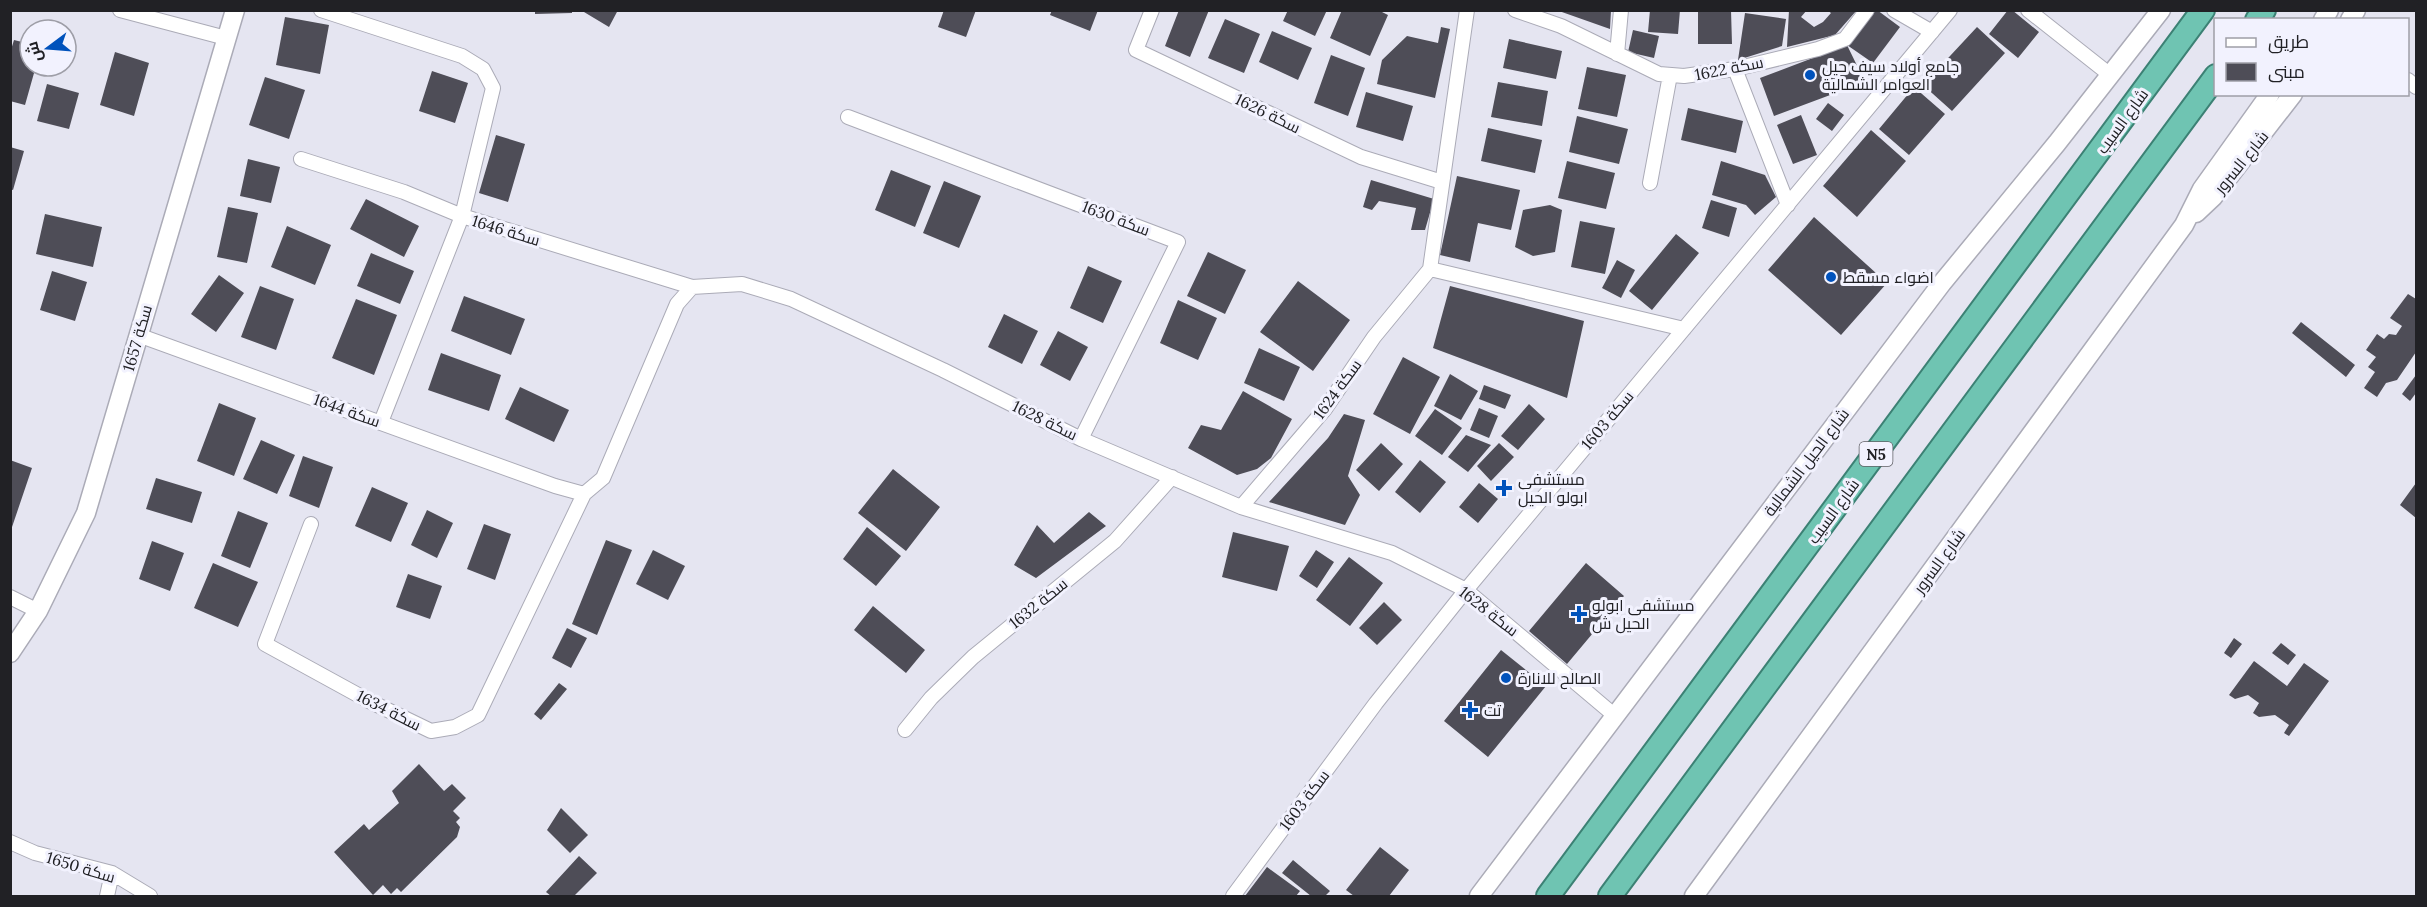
<svg xmlns="http://www.w3.org/2000/svg" width="2427" height="907" viewBox="0 0 2427 907" font-family="Lora,Cairo,serif">
<style>
.building{fill:#4e4d57}
.lines{fill:none;stroke-linecap:round;stroke-linejoin:round}
.minor-casing{stroke:#ababb7;stroke-width:16}
.tertiary-casing{stroke:#ababb7;stroke-width:21}
.trunk-casing{stroke:#3c8174;stroke-width:26}
.minor{stroke:#fff;stroke-width:14}
.tertiary{stroke:#fff;stroke-width:18}
.trunk{stroke:#6fc4b2;stroke-width:22}
.poi-dot{fill:#0052bc;stroke:#f2f2fe;stroke-width:2}
.labels{text-anchor:middle;dominant-baseline:central;stroke-width:6;stroke-linejoin:round;paint-order:stroke}
.shield{fill:#f2f2fe;stroke:#606066;stroke-width:1.5}
.shield-label{font-size:15px;font-weight:bold;fill:#212125}
.poi-label{font-size:16px;fill:#212125;stroke:#f2f2fe;text-anchor:start}
.street-label{font-size:16px;fill:#212125;stroke:#f2f2fe}
</style>
<rect width="100%" height="100%" fill="#e5e5f1"/>
<path class="building" d="M 535,10 L 572,10 L 572,13 L 535,14 Z
M 585,10 L 618,10 L 609,27 L 584,12 Z
M 944,10 L 976,10 L 966,37 L 938,27 Z
M 1052,10 L 1098,10 L 1090,31 L 1050,15 Z
M 1179,10 L 1209,10 L 1190,57 L 1165,46 Z
M 1288,10 L 1327,10 L 1315,36 L 1283,21 Z
M 1342,10 L 1378,10 L 1388,15 L 1370,56 L 1330,38 Z
M 1559,10 L 1611,10 L 1610,29 L 1559,11 Z
M 1650,10 L 1680,10 L 1678,34 L 1648,32 Z
M 1698,10 L 1731,10 L 1732,44 L 1698,44 Z
M 1789,10 L 1807,10 L 1801,17 L 1814,27 L 1823,22 L 1831,13 L 1827,10 L 1857,10 L 1835,35 L 1787,47 Z
M 1872,10 L 1877,10 L 1900,27 L 1873,63 L 1847,45 L 1865,82 L 1774,116 L 1760,78 L 1847,45 Z
M 2008,10 L 2012,10 L 2039,32 L 2018,58 L 1989,34 Z
M 1745,13 L 1786,19 L 1782,46 L 1738,60 Z
M 285,17 L 329,25 L 320,74 L 276,65 Z
M 1225,19 L 1260,34 L 1244,73 L 1208,58 Z
M 1441,27 L 1450,29 L 1435,98 L 1377,84 L 1382,60 L 1407,36 L 1438,43 Z
M 1977,27 L 2005,53 L 1952,111 L 1923,85 Z
M 1633,30 L 1659,36 L 1654,58 L 1628,52 Z
M 1272,31 L 1312,48 L 1298,80 L 1259,62 Z
M 1509,39 L 1562,51 L 1556,79 L 1503,68 Z
M 14,40 L 30,44 L 30,66 L 36,66 L 25,105 L 10,101 L 10,53 Z
M 115,52 L 149,63 L 134,116 L 100,105 Z
M 1331,55 L 1365,68 L 1348,116 L 1314,103 Z
M 1587,67 L 1626,75 L 1617,117 L 1578,109 Z
M 432,71 L 468,83 L 455,123 L 419,111 Z
M 265,77 L 305,90 L 289,139 L 249,125 Z
M 1498,82 L 1548,91 L 1542,126 L 1491,117 Z
M 47,84 L 79,93 L 69,129 L 37,121 Z
M 1914,87 L 1945,114 L 1909,155 L 1879,129 Z
M 1366,92 L 1413,106 L 1403,141 L 1356,127 Z
M 1828,103 L 1844,115 L 1832,131 L 1816,119 Z
M 1688,108 L 1743,121 L 1736,153 L 1681,140 Z
M 1801,115 L 1817,155 L 1793,164 L 1777,125 Z
M 1577,116 L 1628,129 L 1619,164 L 1569,152 Z
M 1488,128 L 1542,140 L 1535,173 L 1481,161 Z
M 1871,130 L 1906,161 L 1857,217 L 1823,186 Z
M 496,135 L 525,144 L 508,202 L 479,193 Z
M 10,147 L 24,151 L 13,190 L 10,189 Z
M 248,159 L 280,167 L 271,203 L 240,196 Z
M 1567,161 L 1615,173 L 1606,209 L 1558,198 Z
M 1721,161 L 1765,175 L 1776,197 L 1755,215 L 1746,205 L 1712,195 Z
M 891,170 L 931,186 L 915,227 L 875,210 Z
M 1457,176 L 1520,190 L 1511,230 L 1478,223 L 1470,262 L 1440,255 Z
M 1371,180 L 1434,199 L 1425,230 L 1411,230 L 1416,208 L 1379,201 L 1372,210 L 1363,207 Z
M 944,181 L 981,196 L 959,248 L 923,233 Z
M 366,199 L 419,226 L 404,257 L 350,229 Z
M 1711,200 L 1737,208 L 1729,237 L 1702,228 Z
M 1550,205 L 1562,210 L 1555,252 L 1533,256 L 1515,247 L 1523,210 Z
M 228,207 L 258,213 L 247,263 L 217,257 Z
M 45,214 L 102,227 L 93,267 L 36,254 Z
M 1814,217 L 1887,283 L 1841,335 L 1768,270 Z
M 1580,221 L 1615,228 L 1605,274 L 1571,267 Z
M 287,226 L 331,245 L 315,285 L 271,267 Z
M 1676,234 L 1699,253 L 1652,310 L 1629,291 Z
M 1208,252 L 1246,270 L 1225,314 L 1187,296 Z
M 371,253 L 414,271 L 400,304 L 357,286 Z
M 1617,260 L 1635,270 L 1621,298 L 1602,288 Z
M 1088,266 L 1122,281 L 1103,323 L 1070,308 Z
M 52,271 L 87,282 L 75,321 L 40,310 Z
M 219,275 L 244,293 L 216,332 L 191,314 Z
M 1298,281 L 1350,320 L 1313,371 L 1260,332 Z
M 260,286 L 294,299 L 276,350 L 241,337 Z
M 1450,286 L 1584,321 L 1567,398 L 1433,348 Z
M 2408,294 L 2416,299 L 2416,352 L 2397,380 L 2386,383 L 2377,397 L 2364,388 L 2375,372 L 2368,367 L 2376,357 L 2366,350 L 2377,334 L 2384,339 L 2389,334 L 2396,335 L 2402,326 L 2390,318 Z
M 464,296 L 525,319 L 511,355 L 451,331 Z
M 356,299 L 397,315 L 374,375 L 332,358 Z
M 1178,300 L 1217,318 L 1198,360 L 1160,343 Z
M 1004,314 L 1038,331 L 1022,364 L 988,347 Z
M 2301,322 L 2355,365 L 2346,377 L 2292,333 Z
M 1058,331 L 1088,347 L 1070,381 L 1040,365 Z
M 1259,348 L 1300,367 L 1284,401 L 1244,383 Z
M 441,353 L 501,375 L 489,411 L 428,390 Z
M 1403,357 L 1440,377 L 1410,434 L 1373,414 Z
M 1450,374 L 1478,391 L 1461,420 L 1434,406 Z
M 2416,375 L 2416,393 L 2410,401 L 2402,394 Z
M 1484,385 L 1511,395 L 1505,409 L 1479,399 Z
M 520,387 L 569,410 L 554,442 L 505,419 Z
M 1243,391 L 1292,419 L 1271,458 L 1257,469 L 1237,475 L 1188,448 L 1201,425 L 1221,430 Z
M 219,403 L 256,418 L 234,476 L 197,461 Z
M 1529,404 L 1545,419 L 1518,450 L 1501,436 Z
M 1479,408 L 1498,416 L 1489,438 L 1470,430 Z
M 1435,409 L 1462,428 L 1442,455 L 1415,436 Z
M 1344,414 L 1365,420 L 1348,476 L 1360,495 L 1345,525 L 1269,502 L 1328,438 Z
M 1466,435 L 1491,445 L 1468,472 L 1448,457 Z
M 261,440 L 295,455 L 277,494 L 243,479 Z
M 1381,443 L 1403,464 L 1379,491 L 1356,470 Z
M 1499,443 L 1514,457 L 1491,481 L 1477,466 Z
M 303,456 L 333,467 L 319,508 L 289,496 Z
M 10,460 L 32,468 L 11,530 L 10,530 Z
M 1420,460 L 1446,482 L 1420,513 L 1395,492 Z
M 893,469 L 940,507 L 906,551 L 858,513 Z
M 156,478 L 202,492 L 192,523 L 146,509 Z
M 1479,483 L 1498,499 L 1478,523 L 1459,507 Z
M 2416,483 L 2416,518 L 2400,505 Z
M 372,487 L 408,503 L 391,542 L 355,526 Z
M 427,510 L 453,523 L 437,558 L 411,545 Z
M 238,511 L 268,523 L 250,568 L 221,556 Z
M 1089,512 L 1106,526 L 1036,578 L 1014,565 L 1037,525 L 1054,543 Z
M 484,524 L 511,534 L 495,580 L 467,569 Z
M 867,527 L 901,556 L 876,586 L 843,559 Z
M 1233,532 L 1289,546 L 1277,591 L 1222,577 Z
M 606,540 L 632,550 L 597,635 L 572,624 Z
M 152,541 L 184,553 L 170,591 L 139,579 Z
M 653,550 L 685,566 L 668,600 L 636,584 Z
M 1316,550 L 1334,562 L 1317,588 L 1299,576 Z
M 1349,557 L 1383,583 L 1350,626 L 1316,600 Z
M 213,563 L 258,582 L 238,627 L 194,608 Z
M 1586,563 L 1624,596 L 1567,664 L 1529,631 Z
M 408,574 L 442,586 L 430,619 L 396,607 Z
M 1384,602 L 1402,620 L 1377,645 L 1359,628 Z
M 873,606 L 925,650 L 906,673 L 854,630 Z
M 567,628 L 587,638 L 571,668 L 552,658 Z
M 2234,638 L 2242,644 L 2231,658 L 2224,653 Z
M 2281,643 L 2296,655 L 2288,665 L 2272,653 Z
M 1501,650 L 1546,686 L 1488,757 L 1444,721 Z
M 2254,661 L 2287,686 L 2304,663 L 2329,681 L 2289,736 L 2284,733 L 2289,725 L 2275,715 L 2259,717 L 2253,713 L 2259,703 L 2248,695 L 2235,699 L 2229,695 Z
M 559,683 L 567,689 L 541,720 L 534,714 Z
M 419,764 L 444,791 L 452,784 L 466,798 L 453,811 L 460,818 L 456,822 L 460,827 L 457,837 L 401,892 L 397,888 L 391,894 L 383,885 L 373,895 L 334,852 L 364,824 L 369,830 L 399,803 L 392,791 Z
M 561,808 L 588,835 L 570,853 L 547,830 Z
M 1380,847 L 1409,870 L 1389,896 L 1354,896 L 1346,890 Z
M 579,856 L 597,873 L 574,896 L 551,896 L 546,892 Z
M 1293,860 L 1330,891 L 1325,896 L 1311,896 L 1282,873 Z
M 1267,867 L 1300,891 L 1296,896 L 1245,896 Z"/>
<g class="lines">
<g class="minor-casing">
<path id="minor" d="M 120,10 L 226,38
M 321,10 L 462,56 L 483,69 L 493,88 L 462,216 L 381,422
M 1152,10 L 1136,50 L 1361,157 L 1442,182
M 1515,10 L 1561,26 L 1659,74 L 1684,76 L 1735,69 L 1818,49 L 1845,39 L 1867,10
M 1894,10 L 1932,32
M 2028,10 L 2109,74
M 1617,54 L 1621,10
M 1735,69 L 1788,205
M 2408,80 L 2416,87
M 848,117 L 1178,242 L 1081,439
M 301,159 L 404,192 L 462,216 L 692,287
M 1650,183 L 1670,75
M 1430,269 L 1684,329
M 138,335 L 555,486 L 584,494 L 603,478 L 677,304 L 692,287 L 742,284 L 791,299 L 943,370 L 1081,439 L 1241,507 L 1392,553 L 1466,590 L 1614,715
M 1241,507 L 1325,409 L 1374,337 L 1430,269 L 1467,10
M 311,524 L 265,644 L 369,701 L 431,731 L 455,727 L 478,715 L 584,494
M 10,597 L 38,611
M 905,730 L 931,698 L 973,657 L 1115,541 L 1172,477
M 10,842 L 35,853 L 112,873 L 150,896
M 107,896 L 112,873
M 1233,896 L 1376,703 L 1466,590 L 1950,10"/>
</g>
<g class="tertiary-casing">
<path id="tertiary" d="M 2323,20 L 2329,10
M 2350,20 L 2356,10
M 2196,213 L 2213,197 L 2293,94
M 10,653 L 38,611 L 86,513 L 235,10
M 1479,896 L 1942,283 L 2057,143 L 2161,10
M 1694,896 L 2184,225 L 2202,189 L 2270,94"/>
</g>
<g class="trunk-casing">
<path id="trunk" d="M 2257,20 L 2264,10
M 1548,896 L 2203,10
M 1610,896 L 2216,76"/>
</g>
<use href="#minor" class="minor"/>
<use href="#tertiary" class="tertiary"/>
<use href="#trunk" class="trunk"/>
</g>
<g class="poi-dot">
<circle cx="1810" cy="75" r="6"/>
<circle cx="1831" cy="277" r="6"/>
<path d="M1501 479h6v6h6v6h-6v6h-6v-6h-6v-6h6z"/>
<path d="M1576 605h6v6h6v6h-6v6h-6v-6h-6v-6h6z"/>
<circle cx="1506" cy="678" r="6"/>
<path d="M1467 701h6v6h6v6h-6v6h-6v-6h-6v-6h6z"/>
</g>
<g class="labels">
<rect class="shield" x="1859.5" y="442" width="33" height="24" rx="4.5"/>
<g class="shield-label">
<text x="1876" y="454">N5</text>
</g>
<g class="poi-label">
<text x="1822" y="66">جامع أولاد سيف حيل<tspan x="1822" dy="18">العوامر الشمالية</tspan></text>
<text x="1843" y="277">اضواء مسقط</text>
<text x="1518" y="479">مستشفى<tspan x="1518" dy="18">ابولو الحيل</tspan></text>
<text x="1592" y="605">مستشفى ابولو<tspan x="1592" dy="18">الحيل ش</tspan></text>
<text x="1518" y="678">الصالح للانارة</text>
<text x="1484" y="710">تت</text>
</g>
<g class="street-label">
<text transform="translate(1729 68) rotate(-11)">سكة 1622</text>
<text transform="translate(1268 113) rotate(26)">سكة 1626</text>
<text transform="translate(2122 121) rotate(-54)">شارع السيب</text>
<text transform="translate(2241 162) rotate(-51)">شارع السرور</text>
<text transform="translate(1116 218) rotate(21)">سكة 1630</text>
<text transform="translate(506 230) rotate(17)">سكة 1646</text>
<text transform="translate(137 338) rotate(-74)">سكة 1657</text>
<text transform="translate(1337 389) rotate(-54)">سكة 1624</text>
<text transform="translate(347 410) rotate(20)">سكة 1644</text>
<text transform="translate(1045 420) rotate(26)">سكة 1628</text>
<text transform="translate(1607 420) rotate(-50)">سكة 1603</text>
<text transform="translate(1806 462) rotate(-53)">شارع الحيل الشمالية</text>
<text transform="translate(1833 511) rotate(-54)">شارع السيب</text>
<text transform="translate(1939 561) rotate(-54)">شارع السرور</text>
<text transform="translate(1038 603) rotate(-39)">سكة 1632</text>
<text transform="translate(1489 611) rotate(38)">سكة 1628</text>
<text transform="translate(389 710) rotate(27)">سكة 1634</text>
<text transform="translate(1304 800) rotate(-53)">سكة 1603</text>
<text transform="translate(81 867) rotate(17)">سكة 1650</text>
</g>
</g>
<rect width="2427" height="907" fill="none" stroke="#212125" stroke-width="24"/>
<rect x="2214" y="18" width="195" height="78" fill="#f2f2fe" stroke="#9e9ea7" stroke-width="1.5"/>
<rect x="2226" y="38" width="30" height="9" fill="#ffffff" stroke="#9e9ea7" stroke-width="1.5"/>
<text x="2268" y="48" font-size="18" fill="#212125">طريق</text>
<rect x="2226" y="63" width="30" height="18" fill="#4e4d57" stroke="#9e9ea7" stroke-width="1.5"/>
<text x="2268" y="78" font-size="18" fill="#212125">مبنى</text>
<g transform="translate(48 48) rotate(254)"><circle r="28" fill="#f2f2fe" stroke="#9e9ea7" stroke-width="1.5"/>
<path d="M0-4.5L10 22L0 15L-10 22Z" fill="#0052bc"/>
<text y="-9" font-size="16" font-weight="bold" text-anchor="middle" fill="#212125">ش</text>
</g>
</svg>
